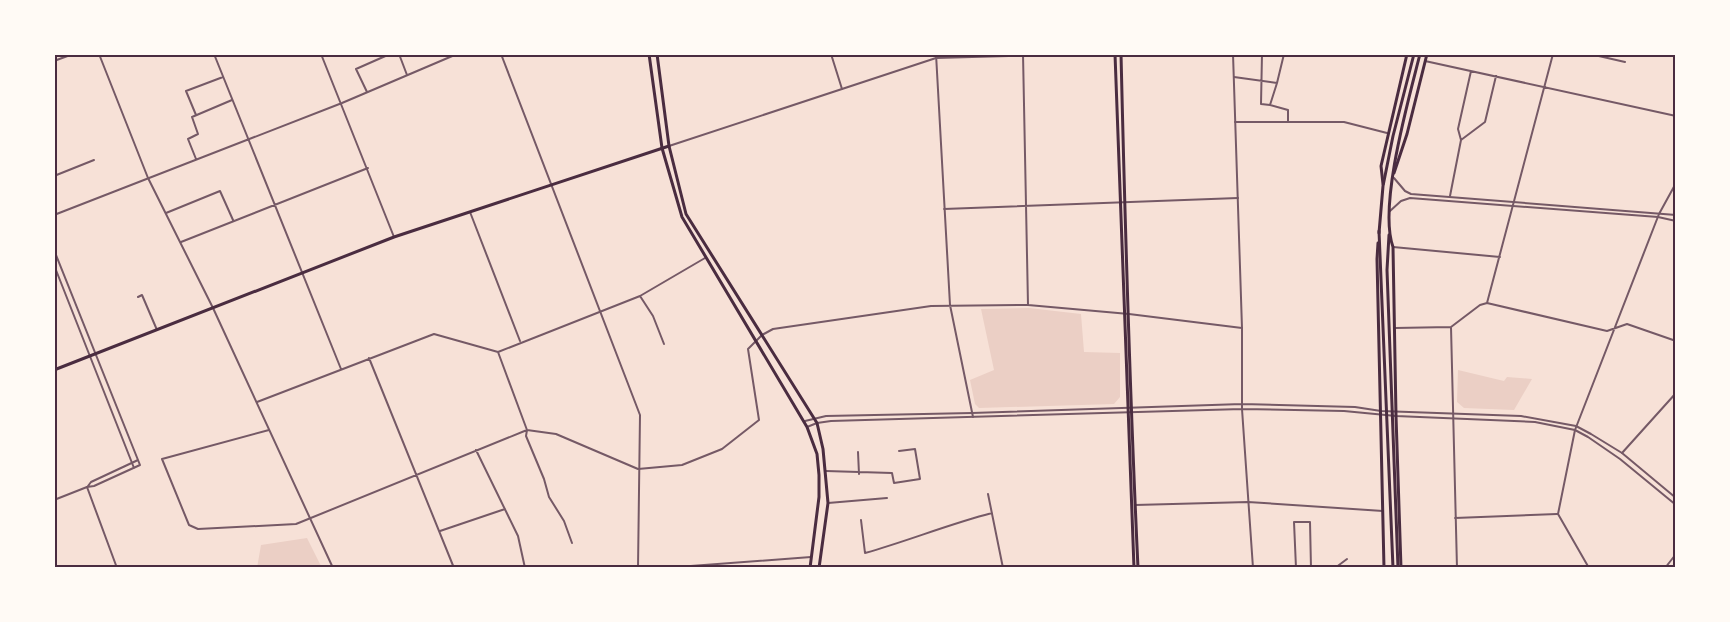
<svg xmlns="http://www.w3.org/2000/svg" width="1730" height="622" viewBox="0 0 1730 622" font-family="'PT Sans',sans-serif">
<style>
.green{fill:#ebcfc5}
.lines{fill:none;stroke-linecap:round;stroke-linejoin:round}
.minor{stroke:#755966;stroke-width:2}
.tertiary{stroke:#755966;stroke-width:2}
.secondary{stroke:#4a2c40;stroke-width:3}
.primary{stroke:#4a2c40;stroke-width:3}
.trunk{stroke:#4a2c40;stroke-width:3}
.neatline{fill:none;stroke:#4a2c40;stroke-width:2}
</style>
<rect width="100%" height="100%" fill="#f7e1d7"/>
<path class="green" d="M 1029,308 L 1081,314 L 1084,352 L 1120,353 L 1120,397 L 1114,404 L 979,408 L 975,404 L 970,380 L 994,370 L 981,309 Z
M 1458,370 L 1504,381 L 1507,377 L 1532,379 L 1514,410 L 1464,408 L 1457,402 Z
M 307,538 L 322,568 L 257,568 L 261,545 Z"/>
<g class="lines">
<path class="minor" d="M 214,54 L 341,369
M 321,54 L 394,237
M 399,54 L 407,75
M 831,54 L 842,89
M 936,54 L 950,305 L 973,417
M 1023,54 L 1028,305
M 1262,54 L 1261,104 L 1270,105 L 1277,83
M 1590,54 L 1625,62
M 54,61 L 73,54
M 1425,61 L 1676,116
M 1234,77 L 1277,83 L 1284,54
M 367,92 L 356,69 L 390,54
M 1270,105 L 1288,110 L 1288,122
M 196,115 L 186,91 L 223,77
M 1235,122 L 1344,122 L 1387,133
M 1461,140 L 1458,129 L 1471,71
M 196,159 L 188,139 L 198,134 L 192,117 L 232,100
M 54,176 L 94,160
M 1450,196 L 1461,140 L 1485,122 L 1496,76
M 944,209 L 1238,198
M 470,212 L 520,341
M 166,213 L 220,191 L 233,220
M 54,215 L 342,103 L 457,54
M 181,242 L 368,168
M 1393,247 L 1500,257
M 640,296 L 653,316 L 664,344
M 138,297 L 142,295 L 157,330
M 1487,303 L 1553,54
M 1451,327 L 1457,568
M 1395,328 L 1451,327 L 1480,305 L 1487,303 L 1607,331 L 1627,324 L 1676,341
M 498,352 L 640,296 L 705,258
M 498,352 L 527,430 L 526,436 L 544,479 L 549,497 L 564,521 L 572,543
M 369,358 L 454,568
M 257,402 L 434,334 L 498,352
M 269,430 L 162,459 L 189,525 L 198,529 L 296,524 L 527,430 L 556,434 L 638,469 L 682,465 L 722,449 L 759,420 L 748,349 L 762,335 L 773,329 L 931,306 L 1028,305 L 1129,314 L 1242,328
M 476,450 L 518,536 L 525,568
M 858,452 L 859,474
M 1622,453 L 1676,393
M 826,471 L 892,473 L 894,483 L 920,479 L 915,449 L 899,451
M 988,494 L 1003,568
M 54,500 L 87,487 L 117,568
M 828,503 L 887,498
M 1135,505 L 1248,502 L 1383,511
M 1455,518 L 1557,514
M 861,520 L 865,553 C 908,541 949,524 992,513
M 440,531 L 505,509
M 664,568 L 811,557
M 1296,568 L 1294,522 L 1310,522 L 1311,568
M 1335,568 L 1347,559
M 1589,568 L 1558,514 L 1575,430 L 1659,214 L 1676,183"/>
<path class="tertiary" d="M 99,54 L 148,178 L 213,308 L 333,568
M 501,54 L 640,415 L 638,568
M 1233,54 L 1242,328 L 1242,409 L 1253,568
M 669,146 L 936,58 L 1084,54
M 1394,178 L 1405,191 L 1411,194 L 1676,215
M 1390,211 L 1401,201 L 1410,198 L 1658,217 L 1676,221
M 54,250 L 140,465 L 94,486 L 87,487
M 54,265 L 134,468
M 805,421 L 826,416 L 972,413 L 1242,404 L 1355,407 L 1381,411 L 1521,416 L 1576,426 L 1591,434 L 1622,453 L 1676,498
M 807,427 L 817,423 L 831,421 L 1242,409 L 1344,411 L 1396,416 L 1535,422 L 1575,430 L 1588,437 L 1620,459 L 1676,505
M 88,486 L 91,482 L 138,460
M 1665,568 L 1676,554"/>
<path class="secondary" d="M 1115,54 L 1134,568
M 1121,54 C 1125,225 1130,397 1138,568
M 1394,173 L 1407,134 L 1427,54
M 1383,184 L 1381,166 L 1407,54
M 54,370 L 394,237 L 669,146"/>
<path class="primary" d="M 649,54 L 662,148 L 682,217 L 807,427 L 817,454 L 819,475 L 819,497 L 810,568
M 657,54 L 669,146 L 686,214 L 817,423 L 823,449 L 828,503 L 819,568
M 1379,233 L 1383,186 L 1393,136 L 1414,54
M 1378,243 L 1377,259 L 1384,568
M 1401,568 L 1396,416 L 1393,247 C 1378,206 1409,98 1420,54"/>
<path class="trunk" d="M 1379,231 L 1393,568
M 1389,235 L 1387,270 L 1398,568"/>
</g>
<rect width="1730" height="622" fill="none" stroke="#fffaf5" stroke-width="111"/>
<rect x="56" y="56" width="1618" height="510" class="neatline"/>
</svg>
